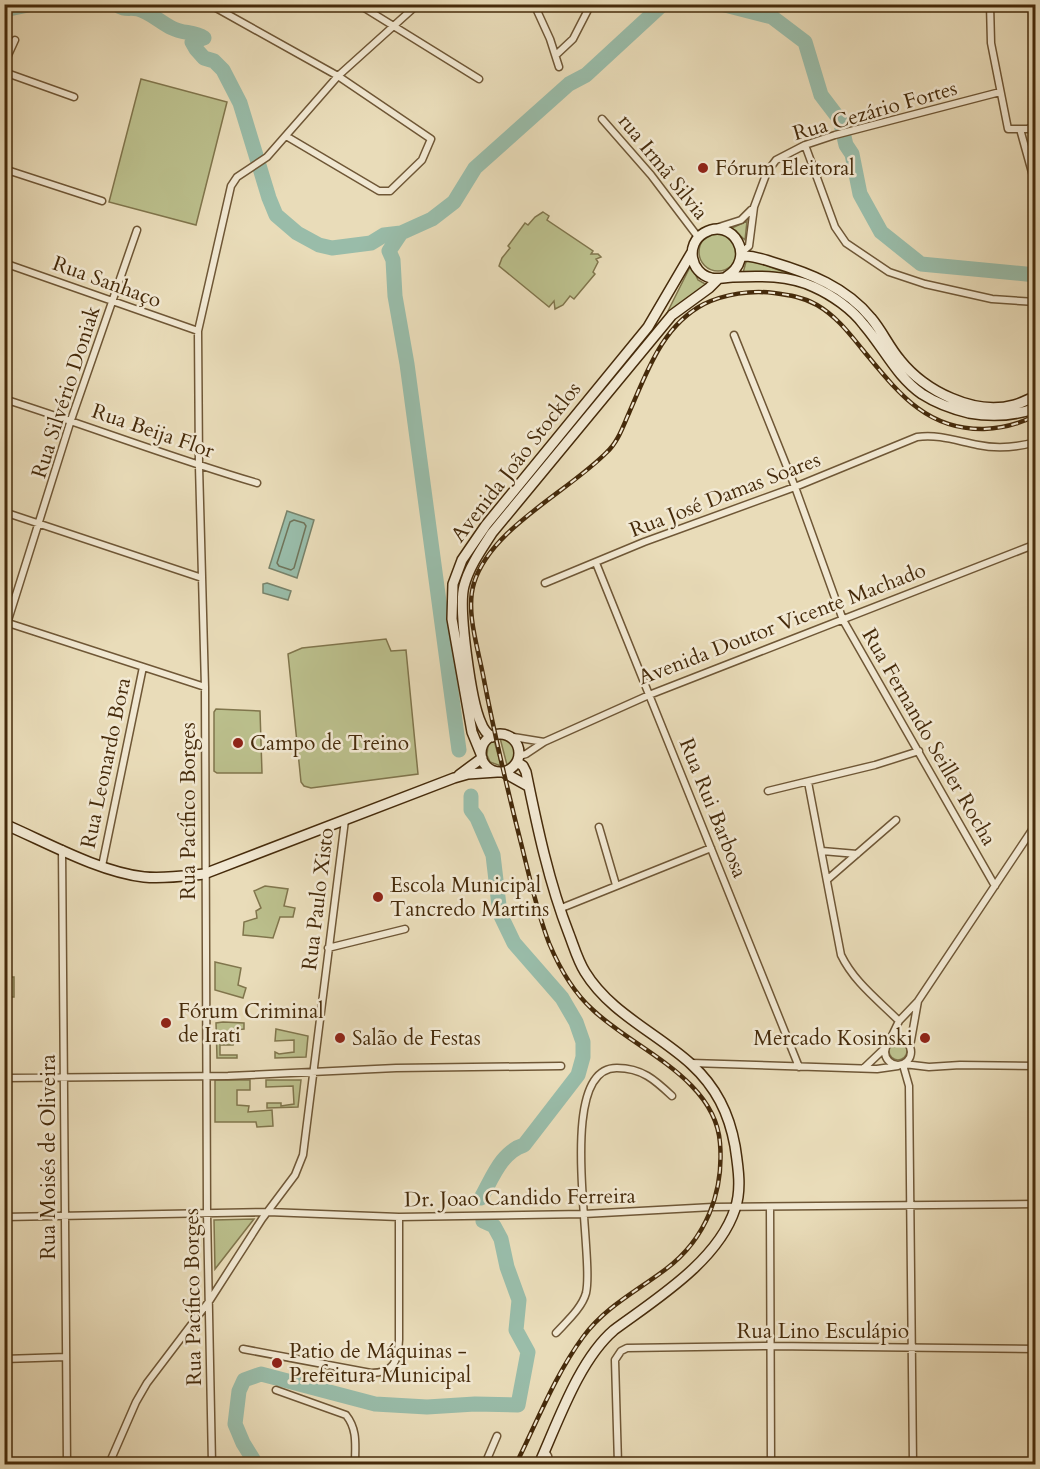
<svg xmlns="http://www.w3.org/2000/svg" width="1040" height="1469" viewBox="0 0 1040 1469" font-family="Cardo,serif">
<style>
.green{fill:#bbbf8c;stroke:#80754c;stroke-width:1.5}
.water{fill:#99bca9;stroke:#78826a;stroke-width:1.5}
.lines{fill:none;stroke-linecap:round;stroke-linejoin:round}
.shore{stroke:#70745a;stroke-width:1.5}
.river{stroke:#99bca9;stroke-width:15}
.street-casing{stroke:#6f5736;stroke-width:9}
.secondary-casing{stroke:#462b0b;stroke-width:12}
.street{stroke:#f1e8d2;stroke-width:6}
.secondary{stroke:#f1e8d2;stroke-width:9}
.rail-casing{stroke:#462b0b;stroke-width:4.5}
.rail{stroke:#f1e8d2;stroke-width:2;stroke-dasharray:7;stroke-linecap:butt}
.poi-dot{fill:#8f2418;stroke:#f1e8d2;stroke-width:2}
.labels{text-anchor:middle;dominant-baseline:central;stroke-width:5;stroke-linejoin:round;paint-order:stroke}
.street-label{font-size:21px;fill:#462b0b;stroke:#f1e8d2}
.poi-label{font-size:21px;fill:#462b0b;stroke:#f1e8d2;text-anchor:start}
</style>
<rect width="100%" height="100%" fill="#e9dcb9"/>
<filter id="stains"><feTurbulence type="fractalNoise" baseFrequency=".00333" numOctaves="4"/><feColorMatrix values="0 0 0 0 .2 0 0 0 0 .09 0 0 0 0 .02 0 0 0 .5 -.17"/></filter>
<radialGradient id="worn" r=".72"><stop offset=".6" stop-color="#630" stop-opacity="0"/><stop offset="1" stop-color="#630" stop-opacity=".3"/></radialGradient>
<path class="green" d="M 141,79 L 227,102 L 196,225 L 109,202 Z
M 543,212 L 549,216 L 547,220 L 593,251 L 591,254 L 598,254 L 601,257 L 596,259 L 598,262 L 593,272 L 595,274 L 574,299 L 570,296 L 563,305 L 555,309 L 554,301 L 549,307 L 499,266 L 502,258 L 510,248 L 508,246 L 525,223 L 528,225 L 535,217 Z
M 747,221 L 745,240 L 732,228 Z
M699 252a19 19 0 1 1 38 0a19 19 0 1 1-38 0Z
M 747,258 L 789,274 L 743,273 Z
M 691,265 L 698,280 L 709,286 L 666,315 Z
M 386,639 L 391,651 L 406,650 L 418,774 L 311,788 L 304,786 L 301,782 L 288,654 L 302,648 Z
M 216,709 L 260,711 L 262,773 L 217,773 L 214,771 L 214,712 Z
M 500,738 C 511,739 518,747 514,759 L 507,765 Z
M 494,740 L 501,766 L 490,762 L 487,755 L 488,745 Z
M 265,886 L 288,889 L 284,906 L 295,908 L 293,917 L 280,917 L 273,938 L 243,935 L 244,922 L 257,918 L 256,911 L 261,908 L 254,891 Z
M 215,962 L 241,968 L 238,985 L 246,988 L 243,998 L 215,990 Z
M 5,977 L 14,977 L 14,997 L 5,997 Z
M 223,1022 L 244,1023 L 244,1029 L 233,1030 L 233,1045 L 220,1045 L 220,1055 L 237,1055 L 237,1058 L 217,1058 L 216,1023 Z
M 276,1029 L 308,1036 L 306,1057 L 275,1058 L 275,1052 L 279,1054 L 294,1052 L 294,1040 L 275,1041 Z
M889 1051a9 9 0 1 1 18 0a9 9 0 1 1-18 0Z
M 215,1080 L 250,1080 L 250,1090 L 237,1090 L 237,1105 L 249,1106 L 248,1112 L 272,1110 L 273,1126 L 257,1127 L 256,1122 L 215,1122 Z
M 266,1080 L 301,1080 L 298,1107 L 267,1108 L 267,1103 L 281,1103 L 281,1106 L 294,1104 L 293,1086 L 266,1087 Z
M 254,1219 L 215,1269 L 214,1220 Z"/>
<path class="water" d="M 287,511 L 314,520 L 297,578 L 269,568 Z
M 267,583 L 291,591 L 288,600 L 263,593 L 263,584 Z"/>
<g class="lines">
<path class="shore" d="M 294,520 L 304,523 L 306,526 L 294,568 L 291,570 L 279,566 L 277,563 L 290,522 Z"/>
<path class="river" d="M 116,4 C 124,11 129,7 138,9 C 150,12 161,23 172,28 C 183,34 194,31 204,38 L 192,42 L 196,49 L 204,58 L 214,61 L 223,70 L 240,103 L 269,198 L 276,215 L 297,233 L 319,245 L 332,248 L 371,243 L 384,235 L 401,233
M 721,4 L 772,17 L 805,42 L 821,95 L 840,120 L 846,145 L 852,154 L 860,194 L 881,232 L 921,264 L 1036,275
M 4,7 L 9,9 L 33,4
M 459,750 L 407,364 L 395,296 L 393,260 L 389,251 L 401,233 L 432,219 L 454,202 L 475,168 L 569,84 L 586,75 L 663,4
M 471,796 L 471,810 L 477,818 L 493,855 L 500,914 L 514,943 L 562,998 L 576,1022 L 583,1042 L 583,1057 L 578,1075 L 524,1145 C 501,1152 492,1179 481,1198
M 256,1464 L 243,1443 L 235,1424 L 239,1391 L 244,1380 L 261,1374 L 375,1404 L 427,1407 L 475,1404 L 518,1405 L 528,1352 L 516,1330 L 519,1300 L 507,1267 L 501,1239 L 494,1226 L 483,1221"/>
<g class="street-casing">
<path id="street" d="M 209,4 L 338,76 L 431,139 L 422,160 L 390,191 L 379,191 L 286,136
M 358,4 L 479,79
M 534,4 L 550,39 L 559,67
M 990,4 L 991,43 L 1008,129 L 1027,129 L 1036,126
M 556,55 L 573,39 L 591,4
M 4,64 L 15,40
M 4,72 L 74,97
M 602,119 L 651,175 L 698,237
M 1020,129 L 1033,176
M 805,145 L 835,227 L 846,243 L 889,272 L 925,284 L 992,299 L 1036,302
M 4,169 L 102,201
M 719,227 L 741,220 L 751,210
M 741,253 L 749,246 L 754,207 L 767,172 L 776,160 L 805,145 L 835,135 L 1000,92
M 4,263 L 198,331
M 734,335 L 795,487 L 843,620 L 995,886
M 4,399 C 89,426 172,458 257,483
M 4,512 L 202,578
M 596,563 L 799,1067
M 545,583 L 644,542 L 795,487 L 917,437 C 939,434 957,441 978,445 C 997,449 1018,447 1036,442
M 5,622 L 205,687
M 4,633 L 71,420 L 137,230
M 507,736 L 544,742
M 519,756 L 526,754 L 544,742 L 649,695 L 1036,544
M 808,782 L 841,955 C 854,982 878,1000 899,1021
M 768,791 L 875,765 L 919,751
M 599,827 L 616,885
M 62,849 L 67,1464
M 822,851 L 857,854
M 102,866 L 143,667
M 828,879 L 896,820
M 559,909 L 711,848
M 328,948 L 405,929
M885 1052a13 13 0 1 1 26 0a13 13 0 1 1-26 0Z
M 888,1044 L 899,1021 L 918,1001 L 1036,824
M 910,1046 L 918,1001
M 691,1063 L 877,1069 L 898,1066
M 904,1064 L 929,1067 L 960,1065 L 1036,1066
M 903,1065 L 909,1086 L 913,1464
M 864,1068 L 885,1048
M 4,1078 L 228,1076 L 396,1068 L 561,1066
M 770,1207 L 771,1464
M 4,1217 L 268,1212 L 399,1217 L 584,1214 L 713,1207 L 1036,1204
M 556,1333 C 566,1322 582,1308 586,1293 C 595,1254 554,1067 617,1068 C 642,1068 655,1080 672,1096
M 243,1349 L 371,1373 C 394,1373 398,1361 399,1340 L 399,1217
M 4,1359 L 66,1357
M 276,1390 L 346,1415 C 358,1430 355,1446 355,1464
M 545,1451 L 548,1456 L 550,1464
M 109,1464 L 136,1402 L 147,1383 L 210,1300 L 262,1219 L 295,1175 L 303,1155 L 345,820
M 212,1464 L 207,1213 L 205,687 L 199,466 L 198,331 L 231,186 L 237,177 L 267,157 L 338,76 L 418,4
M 485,1464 L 497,1436
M 618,1464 L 615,1360 L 621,1351 L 627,1348 L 770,1346 L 1036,1349"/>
</g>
<g class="secondary-casing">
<path id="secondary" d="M 741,256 C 753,255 762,259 772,262 C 809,273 846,287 871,318 C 882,331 889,347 900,360 C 925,391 974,416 1014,405 C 1022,403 1029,399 1036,396
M 726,277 C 758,258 732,216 704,233 C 685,244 690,273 711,278 C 718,280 726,277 733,277 C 761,276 788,275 814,287 C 832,295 852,309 864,325 C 884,348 897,377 922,394 C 936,403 952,409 969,413 C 991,417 1014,416 1036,408
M481 753a19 19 0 1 1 38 0a19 19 0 1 1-38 0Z
M 492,737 C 486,733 483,729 481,723 C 471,702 458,608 464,586 C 469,567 481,550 492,533 L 672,315 L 709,288 L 718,279
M 481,754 L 472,732 L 452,619 L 453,584 L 462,560 L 486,525 L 648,327 L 692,252
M 517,762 L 523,766 L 526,772 C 537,826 549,883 569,934 C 574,947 578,961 585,972 C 610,1013 657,1033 691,1064 C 716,1087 729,1113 735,1146 C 738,1166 742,1190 735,1209 C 718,1261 656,1299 614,1330 C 579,1360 558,1422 539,1464
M 503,772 L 528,786
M 459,775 L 482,758
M 4,824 C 46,842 99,872 144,877 C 164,879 184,876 204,874 L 454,778 L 468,774 L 497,772"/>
</g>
<use href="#street" class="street"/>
<use href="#secondary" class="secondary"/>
<g class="rail-casing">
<path id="rail" d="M 516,1464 C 537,1422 555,1375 583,1337 C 605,1307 637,1291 666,1269 C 706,1239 724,1192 720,1143 C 715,1078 634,1049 593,1010 C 573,992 559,967 549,943 C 537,912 530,879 522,847 C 508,792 495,737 484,680 C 479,651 465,612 474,583 C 491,528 568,492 607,452 C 618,442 623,426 629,413 C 647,372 662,326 704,304 C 725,294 751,290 774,293 C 789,295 803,297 817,305 C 836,316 849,333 862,349 C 897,391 925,430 984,429 C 1003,428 1020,424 1036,415"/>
</g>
<use href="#rail" class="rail"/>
</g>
<g class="poi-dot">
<circle cx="703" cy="168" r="6"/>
<circle cx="238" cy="743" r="6"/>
<circle cx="378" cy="897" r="6"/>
<circle cx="166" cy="1023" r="6"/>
<circle cx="340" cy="1038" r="6"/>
<circle cx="925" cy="1038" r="6"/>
<circle cx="277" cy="1363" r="6"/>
</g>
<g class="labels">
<g class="street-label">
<text transform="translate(875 111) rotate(-16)">Rua Cezário Fortes</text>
<text transform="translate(663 167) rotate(51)">rua Irmã Silvia</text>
<text transform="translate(107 282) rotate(20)">Rua Sanhaço</text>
<text transform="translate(66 392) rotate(-72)">Rua Silvério Doniak</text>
<text transform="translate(153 431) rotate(19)">Rua Beija Flor</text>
<text transform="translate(516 462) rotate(-52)">Avenida João Stocklos</text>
<text transform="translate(725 495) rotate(-21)">Rua José Damas Soares</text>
<text transform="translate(782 624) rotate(-21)">Avenida Doutor Vicente Machado</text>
<text transform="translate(929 737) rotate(60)">Rua Fernando Seiller Rocha</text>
<text transform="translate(106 763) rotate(-78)">Rua Leonardo Bora</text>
<text transform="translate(713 808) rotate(68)">Rua Rui Barbosa</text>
<text transform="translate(188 811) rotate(-90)">Rua Pacífico Borges</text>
<text transform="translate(318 899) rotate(-83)">Rua Paulo Xisto</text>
<text transform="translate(48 1157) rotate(-90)">Rua Moisés de Oliveira</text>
<text transform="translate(520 1198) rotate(-1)">Dr. Joao Candido Ferreira</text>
<text transform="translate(193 1297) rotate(-91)">Rua Pacífico Borges</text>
<text x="823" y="1331">Rua Lino Esculápio</text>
</g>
<g class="poi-label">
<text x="715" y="168">Fórum Eleitoral</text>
<text x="250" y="743">Campo de Treino</text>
<text x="390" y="885">Escola Municipal<tspan x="390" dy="24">Tancredo Martins</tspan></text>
<text x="178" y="1011">Fórum Criminal<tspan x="178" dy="24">de Irati</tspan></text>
<text x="352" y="1038">Salão de Festas</text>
<text x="913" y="1038" text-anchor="end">Mercado Kosinski</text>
<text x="289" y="1351">Patio de Máquinas -<tspan x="289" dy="24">Prefeitura Municipal</tspan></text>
</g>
</g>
<rect width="1040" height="1469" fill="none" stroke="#e9dcb9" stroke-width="24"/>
<rect x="6" y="6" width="1028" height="1457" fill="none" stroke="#462b0b" stroke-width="3"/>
<rect x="12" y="12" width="1016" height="1445" fill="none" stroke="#462b0b" stroke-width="1.5"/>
<rect width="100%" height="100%" filter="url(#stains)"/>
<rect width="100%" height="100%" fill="url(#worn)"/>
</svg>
